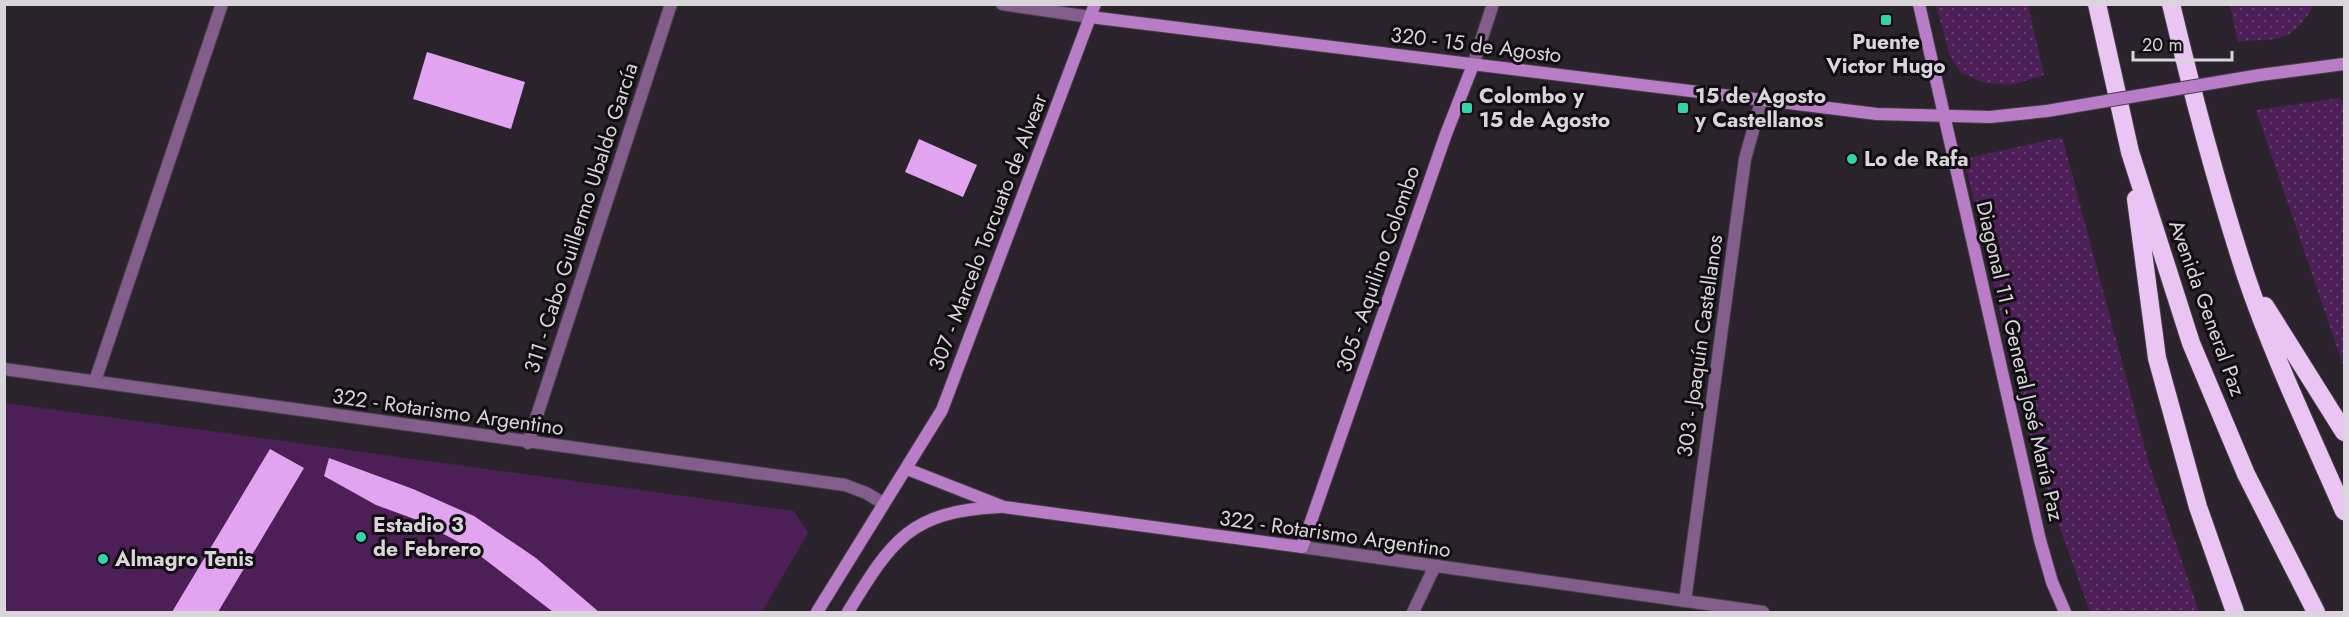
<svg xmlns="http://www.w3.org/2000/svg" width="2349" height="617" viewBox="0 0 2349 617" font-family="Jost,sans-serif">
<style>
.grass{fill:url(#grass-dots)}
.garden{fill:#4c1f57}
.building{fill:#e2a4f1}
.lines{fill:none;stroke-linecap:round;stroke-linejoin:round}
.street-casing{stroke:#463f48;stroke-width:14}
.secondary-casing{stroke:#463f48;stroke-width:14}
.highway-casing{stroke:#463f48;stroke-width:20}
.street{stroke:#835e8d;stroke-width:12}
.secondary{stroke:#b97dc8;stroke-width:12}
.highway{stroke:#eac5f3;stroke-width:18}
.secondary-bridge-casing{stroke:#463f48;stroke-width:14;stroke-linecap:butt}
.secondary-bridge{stroke:#b97dc8;stroke-width:12}
.poi-dot{fill:#32d4a8;stroke:#110e12;stroke-width:2}
.labels{text-anchor:middle;dominant-baseline:central;stroke-width:6;stroke-linejoin:round;paint-order:stroke}
.poi-label{font-size:21px;font-weight:bold;fill:#dad5db;stroke:#110e12;text-anchor:start}
.street-label{font-size:21px;fill:#dad5db;stroke:#110e12}
</style>
<defs>
<pattern id="grass-dots" width="8" height="8" patternUnits="userSpaceOnUse" patternTransform="scale(1.5)"><rect width="8" height="8" fill="#4c1f57"/><path d="M2 2h.1M6 6h.1" fill="none" stroke="#653f6f" stroke-width="1.8" stroke-linecap="round"/></pattern>
</defs>
<rect width="100%" height="100%" fill="#2a232c"/>
<path class="grass" d="M 1936,5 L 2028,5 L 2044,75 L 2011,85 L 1984,83 L 1960,72 L 1949,54 Z
M 2230,5 L 2230,4 L 2312,5 C 2311,12 2308,15 2303,21 C 2284,46 2265,38 2238,42 Z
M 2339,98 L 2344,102 L 2344,368 L 2256,110 Z
M 2062,137 L 2149,463 L 2199,612 L 2090,612 L 2034,456 L 1964,159 Z"/>
<path class="garden" d="M 5,403 L 794,511 L 808,533 L 762,612 L 5,612 Z"/>
<path class="building" d="M 427,52 L 525,82 L 511,129 L 413,99 Z
M 919,139 L 977,165 L 963,197 L 905,172 Z
M 270,449 L 304,468 L 218,612 L 172,612 Z
M 329,458 L 413,489 L 474,516 L 536,558 L 599,612 L 553,612 L 470,548 L 417,520 L 376,505 L 324,476 Z"/>
<g class="lines">
<g class="street-casing">
<path id="street" d="M 1002,4 L 1090,17
M 1473,65 L 1493,4
M 4,369 L 845,485 L 866,493 L 883,503
M 95,381 L 222,4
M 528,443 L 671,4
M 1302,547 L 1763,612
M 1685,601 L 1745,159 L 1762,98
M 1413,612 L 1434,568"/>
</g>
<g class="secondary-casing">
<path id="secondary" d="M 1919,4 L 2040,540 L 2052,582 L 2065,612
M 1090,17 L 1877,114 L 1990,117 L 2047,111
M 2260,75 L 2344,64
M 907,469 L 1004,507 L 1302,547 L 1446,134 L 1473,65
M 817,612 L 942,410 L 1095,4
M 848,612 C 892,540 910,511 1000,507"/>
</g>
<g class="highway-casing">
<path id="highway" d="M 2097,4 L 2130,152 L 2191,343 L 2246,474 L 2316,612
M 2171,4 C 2193,96 2217,187 2246,276 C 2273,356 2310,433 2344,511
M 2136,199 L 2157,358 L 2198,507 L 2235,612
M 2265,306 L 2344,432"/>
</g>
<use href="#street" class="street"/>
<use href="#secondary" class="secondary"/>
<use href="#highway" class="highway"/>
<g class="secondary-bridge-casing">
<path id="secondary-bridge" d="M 2047,111 L 2260,75"/>
</g>
<use href="#secondary-bridge" class="secondary-bridge"/>
</g>
<g class="poi-dot">
<rect x="1880" y="14" width="12" height="12" rx="3"/>
<rect x="1461" y="102" width="12" height="12" rx="3"/>
<rect x="1677" y="102" width="12" height="12" rx="3"/>
<circle cx="1852" cy="159" r="6"/>
<circle cx="361" cy="537" r="6"/>
<circle cx="103" cy="559" r="6"/>
</g>
<g class="labels">
<g class="poi-label">
<text x="1886" y="42" text-anchor="middle">Puente<tspan x="1886" dy="24">Victor Hugo</tspan></text>
<text x="1479" y="96">Colombo y<tspan x="1479" dy="24">15 de Agosto</tspan></text>
<text x="1695" y="96">15 de Agosto<tspan x="1695" dy="24">y Castellanos</tspan></text>
<text x="1864" y="159">Lo de Rafa</text>
<text x="373" y="525">Estadio 3<tspan x="373" dy="24">de Febrero</tspan></text>
<text x="115" y="559">Almagro Tenis</text>
</g>
<g class="street-label">
<text transform="translate(1476 45) rotate(7)">320 - 15 de Agosto</text>
<text transform="translate(581 218) rotate(-72)">311 - Cabo Guillermo Ubaldo García</text>
<text transform="translate(988 232) rotate(-69)">307 - Marcelo Torcuato de Alvear</text>
<text transform="translate(1378 269) rotate(-71)">305 - Aquilino Colombo</text>
<text transform="translate(2207 308) rotate(70)">Avenida General Paz</text>
<text transform="translate(1700 346) rotate(-82)">303 - Joaquín Castellanos</text>
<text transform="translate(2020 361) rotate(77)">Diagonal 11 - General José María Paz</text>
<text transform="translate(448 412) rotate(8)">322 - Rotarismo Argentino</text>
<text transform="translate(1335 534) rotate(8)">322 - Rotarismo Argentino</text>
</g>
</g>
<rect width="2349" height="617" fill="none" stroke="#dad5db" stroke-width="12"/>
<path d="M2133 51v9h99v-9" fill="none" stroke="#dad5db" stroke-width="3"/>
<text x="2142" y="51" font-size="18" fill="#dad5db" stroke="#110e12" stroke-width="4.5" paint-order="stroke">20 m</text>
</svg>
